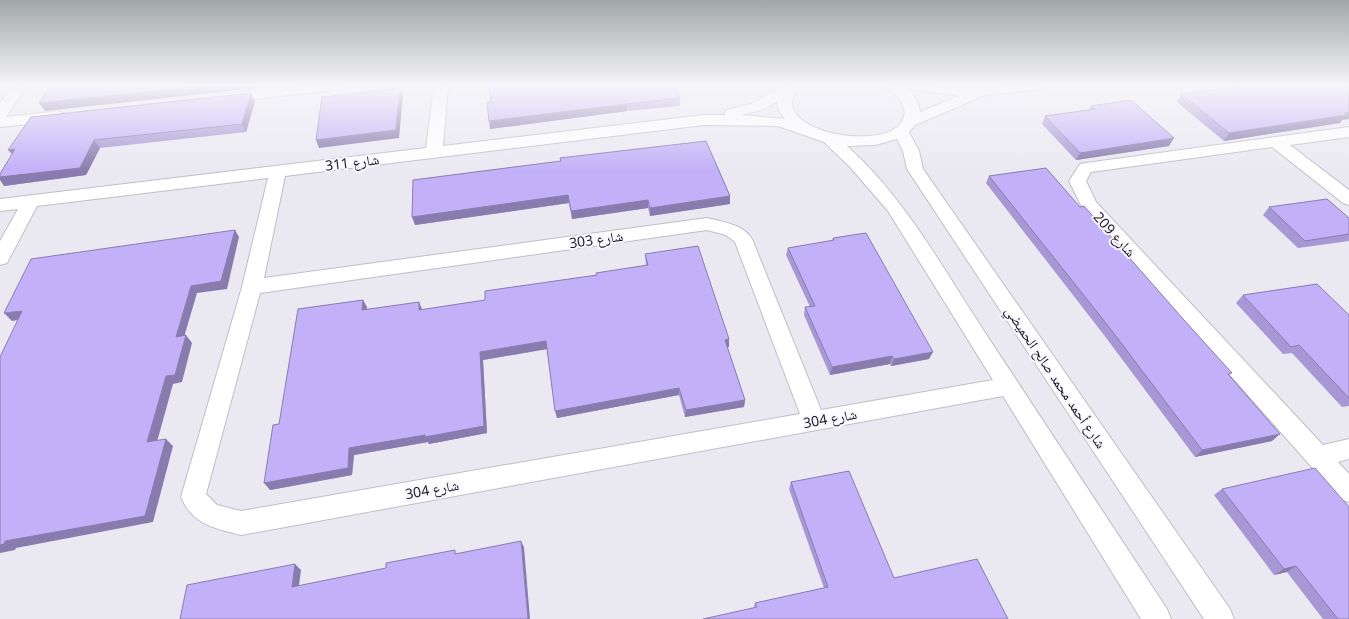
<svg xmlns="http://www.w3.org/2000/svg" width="1349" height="619" viewBox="0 0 1349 619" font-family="'Open Sans','Noto Naskh Arabic',sans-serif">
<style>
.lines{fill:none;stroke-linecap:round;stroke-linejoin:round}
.street-casing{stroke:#bfbec7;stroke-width:2}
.street{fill:#fff;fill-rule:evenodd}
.wall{fill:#a798d5}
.shaded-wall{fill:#887cae}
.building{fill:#c2b1f8;stroke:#887cae}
.labels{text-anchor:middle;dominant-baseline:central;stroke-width:4;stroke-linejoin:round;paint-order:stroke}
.street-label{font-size:14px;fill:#121215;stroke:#f8f6fe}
</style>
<rect width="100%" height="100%" fill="#eae9f2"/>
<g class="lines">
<g class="street-casing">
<path id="street" d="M 13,85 L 27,85 L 6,117 L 58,111 L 63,113 L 66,116 L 63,119 L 58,121 L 0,127 L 0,103 Z
M 305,85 L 350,85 L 348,88 L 343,89 L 226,102 L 221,101 L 219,98 L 221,95 L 226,94 Z
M 434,85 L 448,85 L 443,146 L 704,115 L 726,115 L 724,113 L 727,110 L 751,104 L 783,86 L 801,85 C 798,90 792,94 792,101 C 790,141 913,152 904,108 C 902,96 890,93 885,85 C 890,85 897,83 902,85 C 911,88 919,103 920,112 L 959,96 L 912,89 L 907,88 L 905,85 L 984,88 L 1007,85 L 1049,85 L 1047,88 L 1042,89 L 978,96 L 976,99 L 915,125 L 909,132 L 919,151 L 923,169 L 1230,609 L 1234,619 L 1204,619 L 907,169 L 903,151 L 897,139 L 875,145 L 847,146 C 904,197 941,265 982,328 C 1043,421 1105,515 1167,609 L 1171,619 L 1141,619 L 1003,396 L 241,535 C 214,528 193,525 181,497 L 242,287 L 268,178 L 37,206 L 7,263 L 0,265 L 0,241 L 18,209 L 0,211 L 0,199 L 426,148 ZM 777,102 L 779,111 L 785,119 L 741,115 L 761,110 ZM 704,125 L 778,126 L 824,142 L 850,167 L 888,211 L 993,380 L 821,410 L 752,239 C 743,224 722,222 707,218 L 264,278 L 285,176 ZM 707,230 L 726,235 L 735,242 L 800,414 L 241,511 L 217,505 L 206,494 L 260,293 Z
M 1349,127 L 1349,137 L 1290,145 L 1349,190 L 1349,205 L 1343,203 L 1272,147 L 1091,172 L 1086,181 L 1096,202 L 1323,445 L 1349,439 L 1349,459 L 1338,462 L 1349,474 L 1349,502 L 1340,499 L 1083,209 L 1069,181 L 1080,164 L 1086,163 Z"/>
</g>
<use href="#street" class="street"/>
</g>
<path class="wall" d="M 1181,94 L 1342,120 L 1340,123 L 1224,141 L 1177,102 Z
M 680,98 L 680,106 L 627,111 L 490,129 L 491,102 Z
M 255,101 L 246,132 L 100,148 L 86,175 L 4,186 L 12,154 Z
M 1091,106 L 1169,146 L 1076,160 L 1042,124 L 1045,116 L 1089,110 Z
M 989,176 L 1229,376 L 1272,441 L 1195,457 L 1104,335 L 986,183 Z
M 413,180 L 730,196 L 730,204 L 650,216 L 648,208 L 572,219 L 569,203 L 415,225 Z
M 1269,207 L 1349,218 L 1349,241 L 1298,248 L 1263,215 Z
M 833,238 L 929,359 L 891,366 L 890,364 L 830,375 L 804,315 L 805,307 L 810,307 L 786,255 L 788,248 L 832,241 Z
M 645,254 L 729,339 L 729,347 L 727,347 L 745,400 L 744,407 L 685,417 L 679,395 L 557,418 L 547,349 L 483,360 L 487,433 L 429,444 L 428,442 L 354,455 L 352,475 L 270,490 L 279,424 L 367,307 L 366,310 L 422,310 L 485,300 L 596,275 L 646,265 Z
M 1243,295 L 1349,315 L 1349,406 L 1342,407 L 1292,353 L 1283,354 L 1236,303 Z
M 791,482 L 894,578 L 754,607 L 755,603 L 824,588 L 789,489 Z
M 1222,489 L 1349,619 L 1323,619 L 1287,572 L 1274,575 L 1214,495 Z"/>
<path class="shaded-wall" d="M 213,85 L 259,85 L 258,88 L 45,111 L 39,103 Z
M 400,88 L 403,95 L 399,138 L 319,148 L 316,140 Z
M 251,93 L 255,101 L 246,132 L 242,124 Z
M 627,104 L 627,111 L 490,129 L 489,121 Z
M 1349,113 L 1349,119 L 1342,120 L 1340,123 L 1224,141 L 1229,133 Z
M 1174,138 L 1169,146 L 1076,160 L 1080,153 Z
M 94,140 L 100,148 L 86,175 L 4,186 L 0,180 L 0,177 Z
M 15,149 L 15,157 L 8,150 Z
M 568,195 L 569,203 L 415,225 L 412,217 Z
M 730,196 L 730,204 L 650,216 L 650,208 Z
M 648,200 L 648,208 L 572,219 L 571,211 Z
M 235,230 L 239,237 L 227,289 L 197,293 L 182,344 L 176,337 L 191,286 Z
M 363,300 L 367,307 L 366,318 L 362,310 Z
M 419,302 L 422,309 L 419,310 Z
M 22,311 L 30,318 L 12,321 L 4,313 Z
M 186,335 L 192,343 L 182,382 L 173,384 L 155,449 L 147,442 L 166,376 Z
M 729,339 L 729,347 L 724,348 L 725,340 Z
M 546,341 L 547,349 L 483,360 L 487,433 L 429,444 L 428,442 L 354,455 L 352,475 L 270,490 L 264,483 L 349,448 L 480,352 Z
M 933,352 L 929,359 L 891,366 L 894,359 Z
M 892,356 L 890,364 L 830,375 L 832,367 Z
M 679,388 L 679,395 L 557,418 L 555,411 Z
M 745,400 L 744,407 L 685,417 L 686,410 Z
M 1280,434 L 1272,441 L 1195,457 L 1202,450 Z
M 166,439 L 173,446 L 153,522 L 16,548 L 15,550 L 0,553 L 0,545 Z
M 521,541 L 524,547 L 530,619 L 528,619 Z
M 295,564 L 301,570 L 298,593 L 292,587 Z
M 1296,566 L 1287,572 L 1274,575 L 1284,569 Z"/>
<path class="building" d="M 51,85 L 213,85 L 39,103 Z
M 489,85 L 675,85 L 680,98 L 627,104 L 489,121 L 487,103 L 491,102 Z
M 1250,85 L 1348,85 L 1349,113 L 1344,113 L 1346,115 L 1229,133 L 1181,94 Z
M 400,88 L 396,130 L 316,140 L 322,97 Z
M 251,93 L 242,124 L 94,140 L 80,168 L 0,177 L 0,174 L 15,149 L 8,150 L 31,117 Z
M 1131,100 L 1174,138 L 1080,153 L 1045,116 L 1095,109 L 1091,106 Z
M 706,141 L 730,196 L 650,208 L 648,200 L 571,211 L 568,195 L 412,217 L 413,180 L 561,161 L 560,158 Z
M 1046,168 L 1080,207 L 1084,206 L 1184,320 L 1232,373 L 1228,374 L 1280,434 L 1202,450 L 1109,327 L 989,176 Z
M 1327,199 L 1349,218 L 1349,234 L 1305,241 L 1269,207 Z
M 235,230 L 221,281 L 191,286 L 176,337 L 186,335 L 175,375 L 166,376 L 147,442 L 166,439 L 145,516 L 5,541 L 4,544 L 0,545 L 0,357 L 22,311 L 4,313 L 31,259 Z
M 866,233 L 933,352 L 894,359 L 892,356 L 832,367 L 805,307 L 815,306 L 788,248 L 834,240 L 833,238 Z
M 698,246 L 729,339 L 725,340 L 745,400 L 686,410 L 679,388 L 555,411 L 546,341 L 480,352 L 484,426 L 425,437 L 425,435 L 349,448 L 348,468 L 264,483 L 273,425 L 279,424 L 298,309 L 363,300 L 362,310 L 419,302 L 419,310 L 485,300 L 485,291 L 597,275 L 596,273 L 648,265 L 645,254 Z
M 1317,284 L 1349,315 L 1349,398 L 1299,345 L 1291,347 L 1243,295 Z
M 1315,468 L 1349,507 L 1349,619 L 1338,619 L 1296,566 L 1284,569 L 1222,489 Z
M 849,471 L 894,578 L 977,559 L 1008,619 L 703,619 L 757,607 L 755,603 L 828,587 L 791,482 Z
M 521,541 L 528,619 L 180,619 L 187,585 L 295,564 L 292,587 L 386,568 L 386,563 L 455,550 L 455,554 Z"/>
<linearGradient id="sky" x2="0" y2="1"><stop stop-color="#a1a7a6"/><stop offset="0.5" stop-color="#f6f5f9"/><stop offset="1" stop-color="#f6f5f9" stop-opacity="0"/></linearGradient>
<rect width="1349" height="171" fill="url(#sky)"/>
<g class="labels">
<g class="street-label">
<text transform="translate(352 162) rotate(-7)">شارع 311</text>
<text transform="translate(1115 234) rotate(48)">شارع 209</text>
<text transform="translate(596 239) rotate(-8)">شارع 303</text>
<text transform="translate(1056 377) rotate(56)">شارع أحمد محمد صالح الحميضي</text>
<text transform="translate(830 418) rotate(-10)">شارع 304</text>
<text transform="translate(432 489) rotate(-10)">شارع 304</text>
</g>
</g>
</svg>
